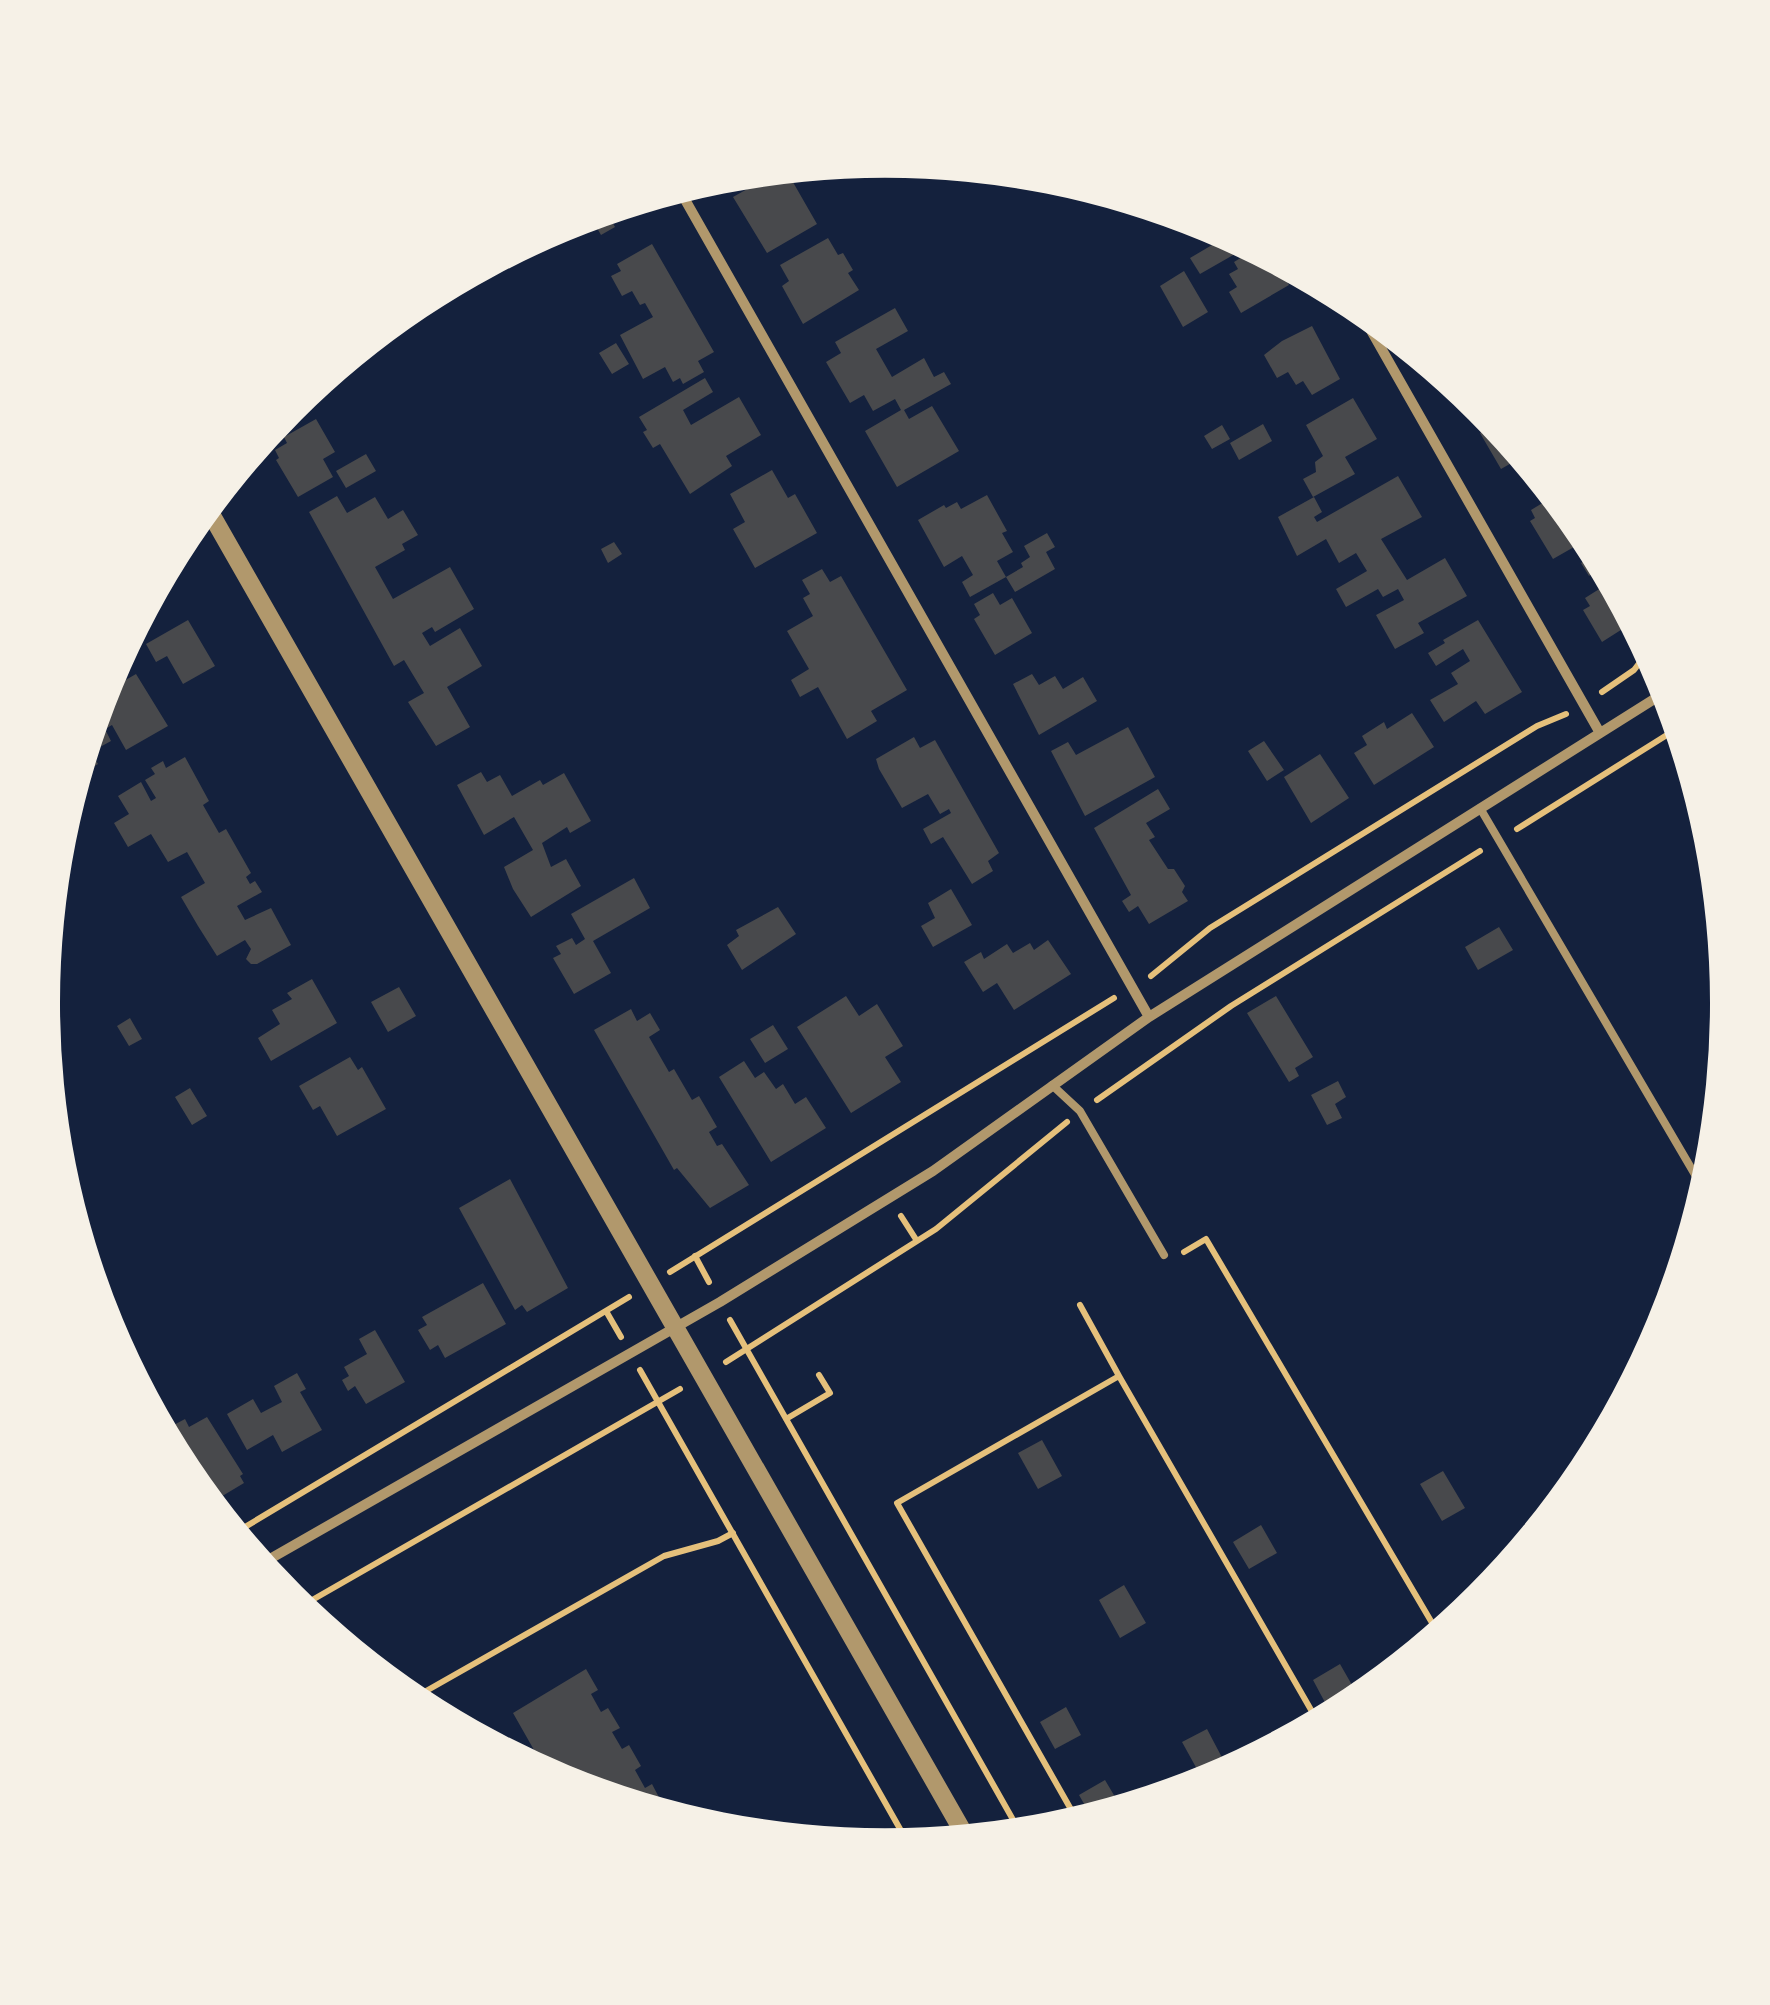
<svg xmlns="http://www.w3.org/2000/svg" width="1770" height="2005" viewBox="0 0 1770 2005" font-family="Arial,sans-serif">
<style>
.building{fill:#48494c}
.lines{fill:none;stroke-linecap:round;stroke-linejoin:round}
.path{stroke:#e5c07b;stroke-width:6}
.service{stroke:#b1986c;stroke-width:8}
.minor{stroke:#b1986c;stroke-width:10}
.tertiary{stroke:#b1986c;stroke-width:18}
</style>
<rect width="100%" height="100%" fill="#14213d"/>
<path class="building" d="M 786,170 L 817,224 L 767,253 L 733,197 L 749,188 L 742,176 L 747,174 Z
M 606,211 L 615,227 L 601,235 L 593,221 L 563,238 L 557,227 Z
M 1229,235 L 1249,246 L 1200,274 L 1190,258 Z
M 828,238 L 838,255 L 843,253 L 853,270 L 848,273 L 859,290 L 803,324 L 782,286 L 789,281 L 780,265 Z
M 652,244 L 714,352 L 698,361 L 704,372 L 683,384 L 680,378 L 673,382 L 665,367 L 643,379 L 620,335 L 653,317 L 645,303 L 640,305 L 632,291 L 622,296 L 611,276 L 621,271 L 617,264 Z
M 1255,249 L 1275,260 L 1289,285 L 1241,313 L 1229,292 L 1237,287 L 1229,274 L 1238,269 L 1234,262 Z
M 1184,271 L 1208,312 L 1183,327 L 1160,286 Z
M 895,308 L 908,331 L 876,349 L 892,377 L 924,358 L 934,377 L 944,372 L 951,384 L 904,410 L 909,419 L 932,406 L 959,451 L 897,487 L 865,431 L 901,410 L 895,399 L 873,411 L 864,395 L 850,403 L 826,362 L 841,353 L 835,342 Z
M 1312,326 L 1340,379 L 1312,395 L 1303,381 L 1296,385 L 1288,372 L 1277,378 L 1264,355 L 1282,341 Z
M 616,343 L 629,364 L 612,374 L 599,353 Z
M 705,378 L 713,392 L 683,410 L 691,425 L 739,397 L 761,435 L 726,456 L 732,466 L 690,494 L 660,444 L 653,448 L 643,432 L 647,430 L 639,417 Z
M 1353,398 L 1377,439 L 1345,457 L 1355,474 L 1313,497 L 1303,479 L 1316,472 L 1315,462 L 1323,456 L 1306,425 Z
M 1486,413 L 1522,457 L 1501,469 L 1480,433 L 1491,427 Z
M 316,419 L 335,452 L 323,459 L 333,477 L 298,497 L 276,460 L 279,458 L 275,450 L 287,443 L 284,437 Z
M 1263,424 L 1272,441 L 1239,460 L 1230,443 Z
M 1222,425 L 1230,439 L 1212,449 L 1204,436 Z
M 366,454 L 376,471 L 346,488 L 336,471 Z
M 772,470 L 788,498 L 795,494 L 817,533 L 755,568 L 733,529 L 745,522 L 730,494 Z
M 1398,476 L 1422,517 L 1381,539 L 1407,580 L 1445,558 L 1467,596 L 1418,623 L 1424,633 L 1395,649 L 1376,615 L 1404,600 L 1398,589 L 1383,597 L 1378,589 L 1346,607 L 1336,589 L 1367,571 L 1356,553 L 1339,563 L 1326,539 L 1297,556 L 1278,517 L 1314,497 L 1322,512 L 1314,517 L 1317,522 Z
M 987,495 L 1007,531 L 1002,533 L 1013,552 L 997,561 L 1006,577 L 970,597 L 962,582 L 973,575 L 962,556 L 944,567 L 918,520 L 944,505 L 946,508 L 957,502 L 961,509 Z
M 337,496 L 347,513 L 375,497 L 388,519 L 403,510 L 418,535 L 402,544 L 405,550 L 375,567 L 393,599 L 450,567 L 474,609 L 435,632 L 432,627 L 422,633 L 430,646 L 460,628 L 482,666 L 447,687 L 470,727 L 436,746 L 408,702 L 424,693 L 404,660 L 394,666 L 309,512 Z
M 1554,496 L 1588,539 L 1553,559 L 1530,521 L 1535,518 L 1531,510 Z
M 1047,533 L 1055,547 L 1046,552 L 1055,569 L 1015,592 L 1006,577 L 1023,567 L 1021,563 L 1030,557 L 1024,546 Z
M 614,542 L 622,554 L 608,563 L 601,549 Z
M 1596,554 L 1640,636 L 1632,641 L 1624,628 L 1602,642 L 1583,610 L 1590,606 L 1585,598 L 1604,586 L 1595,571 L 1589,576 L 1581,563 Z
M 822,569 L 830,582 L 841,576 L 907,690 L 871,711 L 877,721 L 847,739 L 818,687 L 800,697 L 791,680 L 809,669 L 787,631 L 813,616 L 803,598 L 810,594 L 802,580 Z
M 993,593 L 1000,605 L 1012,598 L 1032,633 L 995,655 L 974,619 L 980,615 L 974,604 Z
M 188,620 L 215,666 L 183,684 L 167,656 L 156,662 L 146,644 Z
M 1478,620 L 1522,692 L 1485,714 L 1476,701 L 1444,722 L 1430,700 L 1458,684 L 1451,673 L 1470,661 L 1463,649 L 1436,666 L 1428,653 L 1445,643 L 1443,640 Z
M 124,648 L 131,662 L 110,674 L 113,668 Z
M 136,674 L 168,726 L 126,750 L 112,725 L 105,729 L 111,741 L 91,752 L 98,764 L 80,775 L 103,693 Z
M 1032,674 L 1039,685 L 1055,676 L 1063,689 L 1083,677 L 1097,701 L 1039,735 L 1013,684 Z
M 1412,713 L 1434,747 L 1374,785 L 1354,753 L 1367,745 L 1362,736 L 1384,722 L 1387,729 Z
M 1128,727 L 1155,777 L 1085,816 L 1051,751 L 1068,742 L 1076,755 Z
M 914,737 L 920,748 L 935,740 L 999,853 L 988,861 L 993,871 L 972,884 L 943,837 L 931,844 L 923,829 L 951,813 L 949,809 L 940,814 L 928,794 L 902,808 L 879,769 L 876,759 Z
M 1264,741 L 1284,770 L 1267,781 L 1248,751 Z
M 1320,754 L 1349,798 L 1311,823 L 1284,777 Z
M 185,757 L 209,801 L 203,805 L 219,833 L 226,829 L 251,873 L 246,877 L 250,884 L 255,881 L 262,892 L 237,906 L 245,920 L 271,908 L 291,945 L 257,964 L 251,964 L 246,959 L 251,949 L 245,940 L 217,956 L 198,926 L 181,897 L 205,883 L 187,852 L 168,862 L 151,834 L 128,847 L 114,823 L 129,814 L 118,796 L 141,782 L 151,801 L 156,798 L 145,780 L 155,774 L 151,768 L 163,761 L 166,768 Z
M 481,772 L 487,782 L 500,775 L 512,796 L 540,780 L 543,785 L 564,773 L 591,821 L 570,833 L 567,827 L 542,843 L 551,867 L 566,859 L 581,886 L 531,917 L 513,889 L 504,867 L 533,850 L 514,817 L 484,835 L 457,785 Z
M 1158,789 L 1170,809 L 1146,823 L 1155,837 L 1149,840 L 1168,869 L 1174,869 L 1185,886 L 1182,892 L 1188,901 L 1149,924 L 1138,906 L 1129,912 L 1122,901 L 1131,895 L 1094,828 Z
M 634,878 L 650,908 L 593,941 L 611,973 L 574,994 L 553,958 L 561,954 L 556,946 L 572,938 L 576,945 L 585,939 L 571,914 Z
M 951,889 L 972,925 L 933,947 L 921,926 L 935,918 L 928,903 Z
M 778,907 L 796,934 L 742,970 L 727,945 L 739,936 L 736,930 Z
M 1499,927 L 1513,950 L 1478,970 L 1465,947 Z
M 1048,940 L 1071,974 L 1014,1010 L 997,983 L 983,992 L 964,962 L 981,952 L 984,959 L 1007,944 L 1013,953 L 1030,943 L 1034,950 Z
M 312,979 L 337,1023 L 271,1061 L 258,1038 L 280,1024 L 272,1010 L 292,999 L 287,993 Z
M 399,987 L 416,1016 L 388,1032 L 371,1002 Z
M 846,996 L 859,1016 L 877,1004 L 903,1046 L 885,1057 L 901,1082 L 851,1113 L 797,1027 Z
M 1276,996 L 1313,1057 L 1295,1068 L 1299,1076 L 1289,1082 L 1247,1013 Z
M 631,1009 L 637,1021 L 650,1013 L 660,1030 L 649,1037 L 669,1072 L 674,1069 L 692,1100 L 699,1096 L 717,1127 L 709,1132 L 717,1146 L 722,1144 L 749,1185 L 710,1208 L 677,1168 L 674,1170 L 594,1030 Z
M 130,1018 L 142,1039 L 129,1046 L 117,1026 Z
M 773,1025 L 788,1049 L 765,1063 L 750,1039 Z
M 350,1057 L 358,1070 L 362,1067 L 386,1109 L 337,1136 L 320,1106 L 313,1110 L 299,1086 Z
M 744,1061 L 755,1078 L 764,1072 L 776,1089 L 783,1084 L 795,1104 L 806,1097 L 826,1128 L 771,1162 L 719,1077 Z
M 1338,1081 L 1346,1097 L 1335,1104 L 1342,1118 L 1327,1125 L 1311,1095 Z
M 190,1088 L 207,1116 L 192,1125 L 175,1097 Z
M 510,1179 L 568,1288 L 527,1312 L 522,1305 L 515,1310 L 459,1208 Z
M 483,1283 L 506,1324 L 445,1358 L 438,1345 L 430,1350 L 418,1330 L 427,1325 L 422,1317 Z
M 375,1330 L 405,1382 L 366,1404 L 355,1386 L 348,1391 L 342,1380 L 349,1376 L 344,1367 L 367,1354 L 359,1339 Z
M 297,1373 L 306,1389 L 300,1392 L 322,1430 L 282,1452 L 273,1435 L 247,1450 L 227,1414 L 253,1399 L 261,1413 L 282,1402 L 274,1386 Z
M 207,1417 L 243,1474 L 240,1476 L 244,1483 L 214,1501 L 200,1480 L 195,1483 L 184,1470 L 178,1458 L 186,1453 L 170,1427 L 185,1419 L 189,1427 Z
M 1042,1440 L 1062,1476 L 1038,1489 L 1018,1453 Z
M 1443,1471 L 1465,1508 L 1442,1521 L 1420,1484 Z
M 1261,1525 L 1277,1553 L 1249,1569 L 1233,1542 Z
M 1124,1585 L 1146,1623 L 1120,1638 L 1099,1600 Z
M 1340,1664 L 1356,1692 L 1328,1708 L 1313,1680 Z
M 586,1669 L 598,1690 L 591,1694 L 601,1712 L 608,1708 L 620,1728 L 612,1732 L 622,1749 L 629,1745 L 641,1766 L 635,1770 L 645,1788 L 652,1784 L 663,1805 L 656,1809 L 562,1781 L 547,1772 L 539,1760 L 531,1764 L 507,1751 L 517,1745 L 523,1756 L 534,1750 L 513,1713 Z
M 1066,1707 L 1081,1735 L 1055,1749 L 1040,1722 Z
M 1207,1729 L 1227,1767 L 1203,1780 L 1182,1742 Z
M 1105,1780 L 1121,1807 L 1091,1816 L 1079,1795 Z"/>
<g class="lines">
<path class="path" d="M 1602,692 L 1634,670 L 1648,652
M 1517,829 L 1678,728
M 1151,976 L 1210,928 L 1537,726 L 1566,714
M 1097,1100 L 1231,1006 L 1480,851
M 901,1216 L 917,1241
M 1184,1252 L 1206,1239 L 1438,1633
M 695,1256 L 709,1282
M 670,1272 L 1114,998
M 1080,1305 L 1119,1376
M 606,1311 L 621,1337
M 730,1320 L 1020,1832
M 726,1362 L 936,1229 L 1067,1122
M 640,1370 L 908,1843
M 786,1419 L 830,1393 L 819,1375
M 235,1533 L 629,1297
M 300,1607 L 680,1389
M 421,1694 L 430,1710
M 412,1699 L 664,1556 L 718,1541 L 733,1533
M 1077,1820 L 897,1503 L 1119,1376 L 1318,1722"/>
<path class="service" d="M 1480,808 L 1704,1190
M 1052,1085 L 1080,1111 L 1164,1255"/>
<path class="minor" d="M 679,189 L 1149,1017
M 1356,304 L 1600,733
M 261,1564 L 720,1302 L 933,1171 L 1149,1017 L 1667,691"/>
<path class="tertiary" d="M 207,507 L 966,1837"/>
</g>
<path d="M0 0H1770V2005H0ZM60 1003a825 825 0 1 1 1650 0a825 825 0 1 1-1650 0Z" fill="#f6f1e7" fill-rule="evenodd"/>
</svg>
